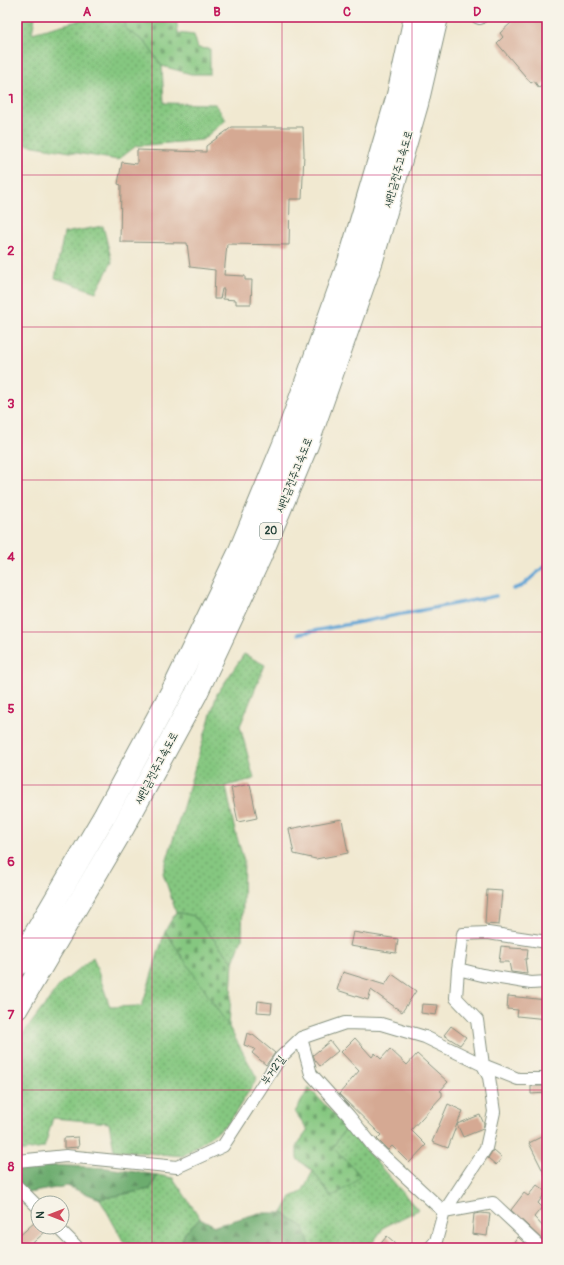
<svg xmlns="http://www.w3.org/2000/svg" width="564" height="1265" viewBox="0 0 564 1265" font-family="Pangolin,'Poor Story',sans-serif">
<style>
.green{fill:url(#green-dots);stroke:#52825a}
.forest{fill:url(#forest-firs);stroke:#467451}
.cemetery{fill:url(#cemetery-stones);stroke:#52825a}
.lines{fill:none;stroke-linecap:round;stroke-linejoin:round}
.stream{stroke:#5ea3d4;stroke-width:3.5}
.building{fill:#d5a993}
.street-casing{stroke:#889382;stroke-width:14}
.highway-casing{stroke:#889382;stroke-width:24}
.street{stroke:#fff;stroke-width:12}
.highway{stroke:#fff;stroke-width:22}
.grid{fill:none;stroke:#c2185b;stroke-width:1;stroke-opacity:0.55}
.labels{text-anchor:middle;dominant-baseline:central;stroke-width:3;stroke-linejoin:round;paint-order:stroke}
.shield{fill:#f7f3e8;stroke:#60746a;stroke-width:1}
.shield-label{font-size:10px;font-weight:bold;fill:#1f3d34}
.street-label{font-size:11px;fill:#1f3d34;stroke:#f7f3e8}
.neatline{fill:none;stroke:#c2185b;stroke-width:1.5}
.grid-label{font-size:13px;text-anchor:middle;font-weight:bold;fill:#c2185b}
</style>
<defs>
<pattern id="green-dots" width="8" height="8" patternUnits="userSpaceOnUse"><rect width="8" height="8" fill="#85c780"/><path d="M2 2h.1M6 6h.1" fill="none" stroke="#6ca36a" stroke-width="1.8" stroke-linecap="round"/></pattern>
<pattern id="forest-firs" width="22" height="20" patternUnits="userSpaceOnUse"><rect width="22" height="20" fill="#6cac6e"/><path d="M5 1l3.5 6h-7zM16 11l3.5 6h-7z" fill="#588d5b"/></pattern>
<pattern id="cemetery-stones" width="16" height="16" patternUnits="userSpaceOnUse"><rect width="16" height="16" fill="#85c780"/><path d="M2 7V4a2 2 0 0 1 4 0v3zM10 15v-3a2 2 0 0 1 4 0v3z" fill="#6ca36a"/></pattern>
</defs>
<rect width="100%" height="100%" fill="#f7f3e8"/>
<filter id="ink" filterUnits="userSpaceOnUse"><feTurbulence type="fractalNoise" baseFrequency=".025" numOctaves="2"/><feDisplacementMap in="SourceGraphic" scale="8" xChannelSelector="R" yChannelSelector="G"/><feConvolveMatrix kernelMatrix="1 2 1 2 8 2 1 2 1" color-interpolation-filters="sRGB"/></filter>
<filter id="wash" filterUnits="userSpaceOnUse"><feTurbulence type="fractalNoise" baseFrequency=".012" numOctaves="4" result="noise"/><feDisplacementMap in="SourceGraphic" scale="16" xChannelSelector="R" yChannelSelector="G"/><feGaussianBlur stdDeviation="0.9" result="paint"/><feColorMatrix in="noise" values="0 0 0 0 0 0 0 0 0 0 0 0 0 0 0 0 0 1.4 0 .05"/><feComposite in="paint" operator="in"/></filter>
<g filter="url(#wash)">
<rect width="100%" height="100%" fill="#f1e9d1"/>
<path class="green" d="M 17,17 L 35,17 L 32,33 L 92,17 L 124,17 L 126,29 L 145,42 L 162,66 L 164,103 L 215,104 L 226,120 L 202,140 L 136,146 L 118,160 L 17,143 Z
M 103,226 L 112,262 L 96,292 L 55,278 L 64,233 Z
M 244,654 L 265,665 L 240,726 L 254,779 L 226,786 L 234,827 L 244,861 L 242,939 L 233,962 L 194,916 L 176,912 L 163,873 L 217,694 Z
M 165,931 L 199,980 L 229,1027 L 257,1078 L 229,1123 L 183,1156 L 114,1150 L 109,1123 L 53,1118 L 44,1148 L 17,1152 L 17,1042 L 59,986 L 93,957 L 110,1007 L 142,1006 Z
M 346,1127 L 418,1210 L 384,1227 L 369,1248 L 309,1248 L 310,1246 L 304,1227 L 282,1213 L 291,1197 L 302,1192 L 313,1171 L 331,1197 L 360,1175 L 333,1147 Z
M 158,1175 L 173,1178 L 200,1218 L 185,1232 L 180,1248 L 136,1248 L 123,1241 L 100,1199 L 150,1189 Z"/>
<path class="forest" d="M 49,1165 L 107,1168 L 158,1175 L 150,1189 L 100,1199 L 67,1186 L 17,1195 L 17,1168 Z
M 259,1213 L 282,1213 L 304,1227 L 310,1246 L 309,1248 L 180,1248 L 185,1232 L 200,1218 L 215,1226 Z"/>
<path class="cemetery" d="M 124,17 L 176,17 L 178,33 L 194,35 L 198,48 L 210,49 L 210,74 L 191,74 L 162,66 L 145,42 L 126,29 Z
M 176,912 L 194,916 L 233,962 L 229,1027 L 165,931 Z
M 309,1088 L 346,1127 L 333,1147 L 360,1175 L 351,1185 L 331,1197 L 313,1171 L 297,1159 L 297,1145 L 308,1130 L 295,1112 Z"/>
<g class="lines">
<path class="stream" d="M 513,589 L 522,586 L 547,564
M 298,634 L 496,596"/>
</g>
<g id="blocks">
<path class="building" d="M 508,17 L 539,17 L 547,26 L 547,81 L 539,88 L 534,81 L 531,83 L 497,43 L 503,37 L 500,33 L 512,22 Z
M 232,127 L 303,127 L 304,154 L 302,199 L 290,199 L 289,245 L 227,244 L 224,275 L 245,276 L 245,280 L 252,280 L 251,304 L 236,304 L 236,300 L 223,299 L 224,289 L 222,289 L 220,299 L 214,299 L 215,270 L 190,267 L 187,243 L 120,242 L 121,185 L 118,184 L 122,162 L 137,164 L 137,150 L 206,152 L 206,146 Z
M 250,784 L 257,818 L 238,822 L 231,788 Z
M 342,819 L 348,853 L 316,859 L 294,854 L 289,829 Z
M 487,890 L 502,891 L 499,925 L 485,924 Z
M 353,932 L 398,939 L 396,953 L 350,946 Z
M 501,946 L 510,947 L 510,948 L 528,949 L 527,959 L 525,959 L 527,974 L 511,972 L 509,962 L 499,962 Z
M 343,972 L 385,985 L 392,974 L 416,991 L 402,1012 L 371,990 L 368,1000 L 337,990 Z
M 508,996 L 547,1000 L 547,1019 L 517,1016 L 518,1010 L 507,1009 Z
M 258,1001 L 272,1003 L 271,1013 L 257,1012 Z
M 422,1004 L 438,1005 L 436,1015 L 421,1013 Z
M 451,1026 L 466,1037 L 460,1045 L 444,1035 Z
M 247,1033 L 253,1035 L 275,1053 L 266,1065 L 252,1053 L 255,1049 L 244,1045 Z
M 355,1038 L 372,1057 L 375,1053 L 381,1059 L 390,1049 L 407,1065 L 417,1054 L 448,1082 L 440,1091 L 442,1092 L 442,1096 L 411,1130 L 426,1145 L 409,1163 L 392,1146 L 388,1150 L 377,1139 L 381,1135 L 339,1094 L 359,1071 L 341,1052 Z
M 330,1041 L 338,1051 L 320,1066 L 315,1060 L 313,1055 Z
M 531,1086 L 547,1086 L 547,1093 L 531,1094 Z
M 448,1104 L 463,1111 L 457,1124 L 480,1115 L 484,1124 L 483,1129 L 463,1137 L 457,1124 L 448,1148 L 432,1142 Z
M 547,1134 L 547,1179 L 529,1143 Z
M 78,1137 L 79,1147 L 64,1148 L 64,1138 Z
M 493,1150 L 502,1158 L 496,1165 L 488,1158 Z
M 537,1185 L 546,1192 L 538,1203 L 542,1207 L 534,1217 L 547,1231 L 547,1244 L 511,1210 L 524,1193 L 528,1196 Z
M 481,1213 L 490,1214 L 487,1236 L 472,1234 L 474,1214 Z
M 35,1222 L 38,1225 L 38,1227 L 40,1227 L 45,1232 L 27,1248 L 17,1248 L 17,1238 Z
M 387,1236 L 401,1248 L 377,1248 Z
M 518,1237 L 529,1247 L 529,1248 L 510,1248 Z"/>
</g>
</g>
<g filter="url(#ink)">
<use href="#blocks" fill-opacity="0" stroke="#889382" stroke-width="1"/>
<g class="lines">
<g class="street-casing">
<path id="street" d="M 477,17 L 480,18
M 458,969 L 482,975 L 531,983 L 547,982
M 301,1038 L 311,1074 L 349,1116 L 373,1146 L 444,1212 L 486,1148 L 494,1112 L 489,1077 L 483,1065 L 477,1020 L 456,998 L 458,969 L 463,934 L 488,933 L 547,942
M 17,1161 L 66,1156 L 177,1167 L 223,1146 L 280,1058 L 301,1038 L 345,1023 L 381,1024 L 425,1037 L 483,1065 L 518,1079 L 547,1079
M 17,1186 L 38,1207
M 57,1227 L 78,1248
M 430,1248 L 436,1241 L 444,1212 L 493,1203 L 541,1248"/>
</g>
<g class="highway-casing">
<path id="highway" d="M 17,965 L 105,815 L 175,686 L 239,553 L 284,444 L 349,262 L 398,95 L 415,17
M 17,1008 L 123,828 L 196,694 L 260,557 L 307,445 L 372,260 L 417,104 L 437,17"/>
</g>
<use href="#street" class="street"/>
<use href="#highway" class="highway"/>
</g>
</g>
<path class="grid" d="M 152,17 L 152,1248M 282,17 L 282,1248M 412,17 L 412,1248M 17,175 L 547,175M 17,327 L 547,327M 17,480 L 547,480M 17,632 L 547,632M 17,785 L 547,785M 17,938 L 547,938M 17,1090 L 547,1090"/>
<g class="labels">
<rect class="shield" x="260" y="523" width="22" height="16" rx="3"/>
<g class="shield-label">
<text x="271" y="531">20</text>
</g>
<g class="street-label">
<text transform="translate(398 169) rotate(-74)">새만금전주고속도로</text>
<text transform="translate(294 475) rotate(-68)">새만금전주고속도로</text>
<text transform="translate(156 768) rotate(-62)">새만금전주고속도로</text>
<text transform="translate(273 1070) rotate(-54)">부거2길</text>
</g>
</g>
<rect width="564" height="1265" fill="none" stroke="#f7f3e8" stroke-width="44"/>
<g transform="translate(50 1215) rotate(270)"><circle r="19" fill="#f7f3e8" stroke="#a1aaa0"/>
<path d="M0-3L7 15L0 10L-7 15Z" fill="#d1495b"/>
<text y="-6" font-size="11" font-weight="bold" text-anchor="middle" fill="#1f3d34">N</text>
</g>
<rect x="22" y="22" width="520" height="1221" class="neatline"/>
<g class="grid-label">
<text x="87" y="16">A</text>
<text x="217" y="16">B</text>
<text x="347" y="16">C</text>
<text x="477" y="16">D</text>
<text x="11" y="103">1</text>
<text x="11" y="255">2</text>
<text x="11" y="408">3</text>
<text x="11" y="561">4</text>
<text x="11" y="713">5</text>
<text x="11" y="866">6</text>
<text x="11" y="1019">7</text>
<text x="11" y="1171">8</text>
</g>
</svg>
